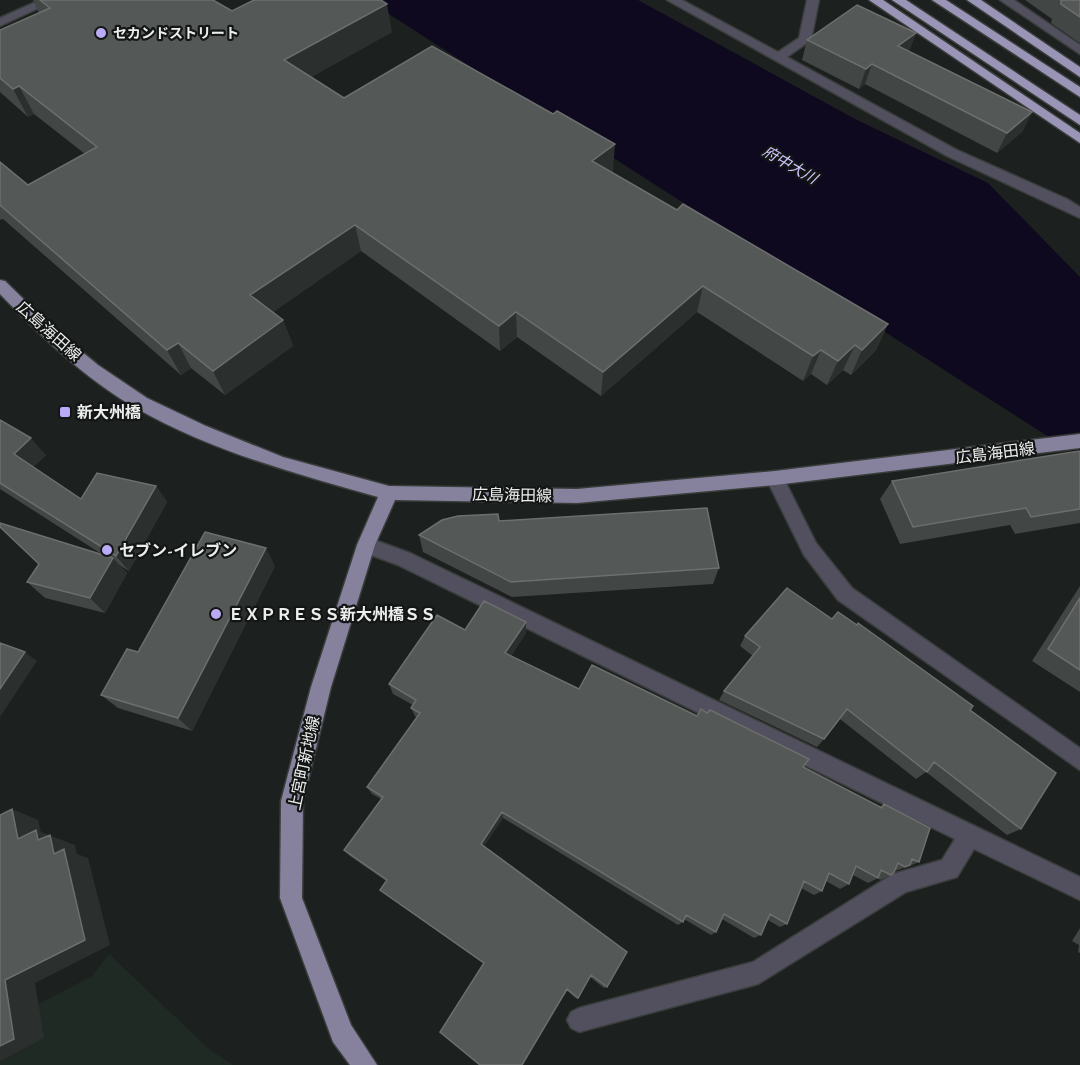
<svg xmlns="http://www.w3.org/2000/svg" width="1080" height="1065" viewBox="0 0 1080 1065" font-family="'Crimson Pro','Noto Sans JP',serif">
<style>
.built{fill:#202a25}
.water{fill:#0f0920}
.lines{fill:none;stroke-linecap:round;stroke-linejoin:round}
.minor-casing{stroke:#393d3b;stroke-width:3}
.major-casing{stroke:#393d3b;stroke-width:3}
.highway-casing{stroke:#393d3b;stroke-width:3}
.minor{fill:#52505e;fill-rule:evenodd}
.major{fill:#86829d;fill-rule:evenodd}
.highway{fill:#9a95b6;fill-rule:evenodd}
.wall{fill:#424644}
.shaded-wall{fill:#2b2f2d}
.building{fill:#545856;stroke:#6c6f6d;stroke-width:1.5}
.poi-dot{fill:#b9abf7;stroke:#131615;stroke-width:2}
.labels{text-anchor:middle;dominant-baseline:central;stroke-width:4.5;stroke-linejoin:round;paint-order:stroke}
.far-poi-label{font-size:14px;font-weight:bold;fill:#ebeeec;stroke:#131615;text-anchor:start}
.far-water-label{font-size:15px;font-style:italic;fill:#cfc6fe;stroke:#131615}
.street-label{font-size:16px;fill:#ebeeec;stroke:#131615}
.poi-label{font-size:16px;font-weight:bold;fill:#ebeeec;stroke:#131615;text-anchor:start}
</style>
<rect width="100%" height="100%" fill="#1c201e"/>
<path class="built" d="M 109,954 L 210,1050 L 233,1065 L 0,1065 L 0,1024 L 92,976 Z"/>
<path class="water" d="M 367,0 L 638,0 L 855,119 L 988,183 L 1080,277 L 1080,457 Z"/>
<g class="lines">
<g class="minor-casing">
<path id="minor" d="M 40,0 L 56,0 L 0,26 L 0,18 Z
M 667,0 L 682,0 L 778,52 L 799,38 L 807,0 L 819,0 L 811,40 L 787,57 L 957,150 L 1067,199 L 1080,207 L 1080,218 L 947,156 Z
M 1000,0 L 1014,0 L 1080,45 L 1080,54 Z
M 775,471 L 781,473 L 816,543 L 852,588 L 1080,748 L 1080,770 L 838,600 L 804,555 L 766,478 L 769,473 Z
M 366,537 L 410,553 L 1080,877 L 1080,900 L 974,849 L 957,877 L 906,892 L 758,984 L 579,1032 L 571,1028 L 567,1020 L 571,1012 L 579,1008 L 753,962 L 893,874 L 942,860 L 955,839 L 398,565 L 360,551 L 357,545 L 360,539 Z"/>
</g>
<g class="major-casing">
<path id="major" d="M 0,280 L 5,281 L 52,327 L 98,365 L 147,398 L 206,426 L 283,457 L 389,486 L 577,489 L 775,471 L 1080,434 L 1080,448 L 775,485 L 577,503 L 395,500 L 375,545 L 331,687 L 303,801 L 302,898 L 351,1025 L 377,1065 L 350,1065 L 333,1042 L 280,898 L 281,801 L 311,687 L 357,545 L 378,497 C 296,474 211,451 136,408 C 85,379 41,336 0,294 Z"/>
</g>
<g class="highway-casing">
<path id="highway" d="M 869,0 L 883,0 L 1080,133 L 1080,143 Z
M 892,0 L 906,0 L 1080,115 L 1080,125 Z
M 932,0 L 946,0 L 1080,87 L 1080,97 Z
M 967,0 L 981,0 L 1080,67 L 1080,77 Z"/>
</g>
<use href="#minor" class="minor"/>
<use href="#major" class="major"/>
<use href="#highway" class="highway"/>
</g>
<path class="wall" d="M 33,0 L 213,0 L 232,11 L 392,32 L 311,77 L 344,98 L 613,172 L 612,172 L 677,210 L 888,324 L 876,350 L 851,375 L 843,370 L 827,385 L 811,374 L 803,381 L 697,312 L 601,396 L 517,337 L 500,351 L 361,251 L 273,312 L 283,320 L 293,346 L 225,395 L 191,368 L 181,375 L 3,219 L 0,220 L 0,162 L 28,185 L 85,154 L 34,114 L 28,117 L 0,92 L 0,30 L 39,13 Z
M 1025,0 L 1080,0 L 1080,43 L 1051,23 L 1052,19 Z
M 916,33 L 909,51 L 1032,112 L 1022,132 L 997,153 L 865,84 L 859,89 L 802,60 L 807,40 Z
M 0,420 L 46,455 L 33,467 L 81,499 L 156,486 L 167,502 L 129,571 L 119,565 L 127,573 L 105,613 L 45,598 L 27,582 L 103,555 L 0,489 Z
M 1080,453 L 1080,523 L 1015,534 L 1010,525 L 900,544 L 880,499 L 892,481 Z
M 499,521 L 719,568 L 713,584 L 512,597 L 423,552 L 419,535 Z
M 275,566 L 192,731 L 118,708 L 101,695 Z
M 1080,586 L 1080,692 L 1032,661 Z
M 832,619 L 1021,829 L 1007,835 L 926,772 L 916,779 L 840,719 L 824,739 L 817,747 L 719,700 L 724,691 L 753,656 L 740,646 L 745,636 Z
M 465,630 L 526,633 L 511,656 L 579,689 L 803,767 L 879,807 L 884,804 L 919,862 L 907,867 L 906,867 L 895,871 L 891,875 L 880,880 L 878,878 L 868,883 L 853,875 L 849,884 L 840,889 L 826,881 L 822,891 L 814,895 L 801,888 L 787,924 L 780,927 L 768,920 L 761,935 L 754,938 L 722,919 L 716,932 L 711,935 L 684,919 L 683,922 L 678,925 L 503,818 L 484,846 L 607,987 L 604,988 L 590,977 L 577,999 L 566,990 L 484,964 L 385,894 L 380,890 L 386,881 L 350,856 L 344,850 L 381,799 L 372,794 L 367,787 L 417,718 L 415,716 L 411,708 L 413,705 L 393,694 L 389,684 Z
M 1080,928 L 1080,953 L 1078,952 L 1079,945 L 1072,941 Z"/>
<path class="shaded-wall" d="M 387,4 L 392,32 L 292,88 L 284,60 Z
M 916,33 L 908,53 L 898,46 Z
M 872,64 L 865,84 L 859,89 L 866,69 Z
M 19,86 L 34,114 L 28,117 L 13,89 Z
M 1032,112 L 1022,132 L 997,153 L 1007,133 Z
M 615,144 L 613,172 L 591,188 L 592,161 Z
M 355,225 L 361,251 L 260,321 L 250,295 Z
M 703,286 L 697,312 L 601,396 L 603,372 Z
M 516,312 L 517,337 L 500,351 L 499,326 Z
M 283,320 L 293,346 L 225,395 L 213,371 Z
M 888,324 L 876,350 L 851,375 L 862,350 Z
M 178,343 L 191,368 L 181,375 L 167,350 Z
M 855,345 L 843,370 L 827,385 L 838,361 Z
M 821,350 L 811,374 L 803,381 L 813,356 Z
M 31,438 L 46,455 L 29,471 L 14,454 Z
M 156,486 L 167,502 L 129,571 L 116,556 Z
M 266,548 L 275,566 L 192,731 L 178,718 Z
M 113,558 L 127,573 L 105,613 L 90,598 Z
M 526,622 L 526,633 L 506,663 L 505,653 Z
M 25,652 L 37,661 L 0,717 L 0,689 Z
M 12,809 L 38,820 L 41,832 L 75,845 L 77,854 L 88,858 L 110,945 L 35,983 L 44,1038 L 0,1061 L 0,1046 L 5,980 L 18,839 Z
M 502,812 L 503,818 L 482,849 L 481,844 Z"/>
<path class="building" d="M 40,0 L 213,0 L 232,11 L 254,0 L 381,0 L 387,4 L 284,60 L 344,98 L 432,46 L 553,114 L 557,111 L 615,144 L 592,161 L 677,210 L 683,204 L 888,324 L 862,350 L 855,345 L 838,361 L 821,350 L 813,356 L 703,286 L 603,372 L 516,312 L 499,326 L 355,225 L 250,295 L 283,320 L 213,371 L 178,343 L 167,350 L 0,205 L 0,162 L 28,185 L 97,147 L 19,86 L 13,89 L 0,78 L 0,30 L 50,8 Z
M 1061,0 L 1080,0 L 1080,17 L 1061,4 Z
M 857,5 L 916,33 L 898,46 L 1032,112 L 1007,133 L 872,64 L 866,69 L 807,40 Z
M 0,420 L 31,438 L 14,454 L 81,499 L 97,473 L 156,486 L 116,556 L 0,483 Z
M 1079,451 L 1080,453 L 1080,509 L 1031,517 L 1026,508 L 913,527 L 892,481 Z
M 707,508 L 719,568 L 511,582 L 419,535 L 442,520 L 458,516 L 498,514 L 499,521 Z
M 0,523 L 113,558 L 90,598 L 27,582 L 39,564 L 0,527 Z
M 205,532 L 266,548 L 178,718 L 101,695 L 127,649 L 138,652 Z
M 787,588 L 832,619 L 838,612 L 857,625 L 858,623 L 973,706 L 970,710 L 1056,773 L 1021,829 L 934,762 L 927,772 L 847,709 L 824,739 L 724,691 L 760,647 L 745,636 Z
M 1080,598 L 1080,670 L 1048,649 Z
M 484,601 L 526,622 L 505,653 L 579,689 L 592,665 L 697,716 L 701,709 L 707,713 L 710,710 L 809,759 L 803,767 L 882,808 L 884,804 L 930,828 L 919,862 L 912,859 L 910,865 L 905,867 L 898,863 L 894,872 L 891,875 L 881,870 L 878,878 L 856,866 L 849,884 L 829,873 L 822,891 L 804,881 L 787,924 L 770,914 L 761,935 L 724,914 L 716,932 L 686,915 L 683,922 L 502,812 L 481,844 L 627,952 L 607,987 L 591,975 L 578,998 L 567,989 L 522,1065 L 480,1065 L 440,1032 L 484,963 L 380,890 L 387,880 L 344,850 L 383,797 L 367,787 L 420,713 L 411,708 L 416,700 L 389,684 L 437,615 L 465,630 Z
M 0,643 L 25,652 L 0,689 Z
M 12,809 L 18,839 L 36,830 L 38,840 L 50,835 L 54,854 L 64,849 L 85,940 L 5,980 L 14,1039 L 0,1046 L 0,815 Z"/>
<g class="poi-dot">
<circle cx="101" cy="33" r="6"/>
<rect x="59" y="406" width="12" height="12" rx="3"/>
<circle cx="107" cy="550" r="6"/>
<circle cx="216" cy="614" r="6"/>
</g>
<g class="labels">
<g class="far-poi-label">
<text x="113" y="33">セカンドストリート</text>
</g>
<g class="far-water-label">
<text transform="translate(790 165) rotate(30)">府中大川</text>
</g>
<g class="street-label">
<text transform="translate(49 331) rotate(42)">広島海田線</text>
<text transform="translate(995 453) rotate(-7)">広島海田線</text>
<text transform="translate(512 495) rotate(1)">広島海田線</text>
<text transform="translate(304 763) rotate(-78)">上宮町新地線</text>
</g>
<g class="poi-label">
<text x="77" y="412">新大州橋</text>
<text x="119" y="550">セブン-イレブン</text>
<text x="228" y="614">ＥＸＰＲＥＳＳ新大州橋ＳＳ</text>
</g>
</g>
</svg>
